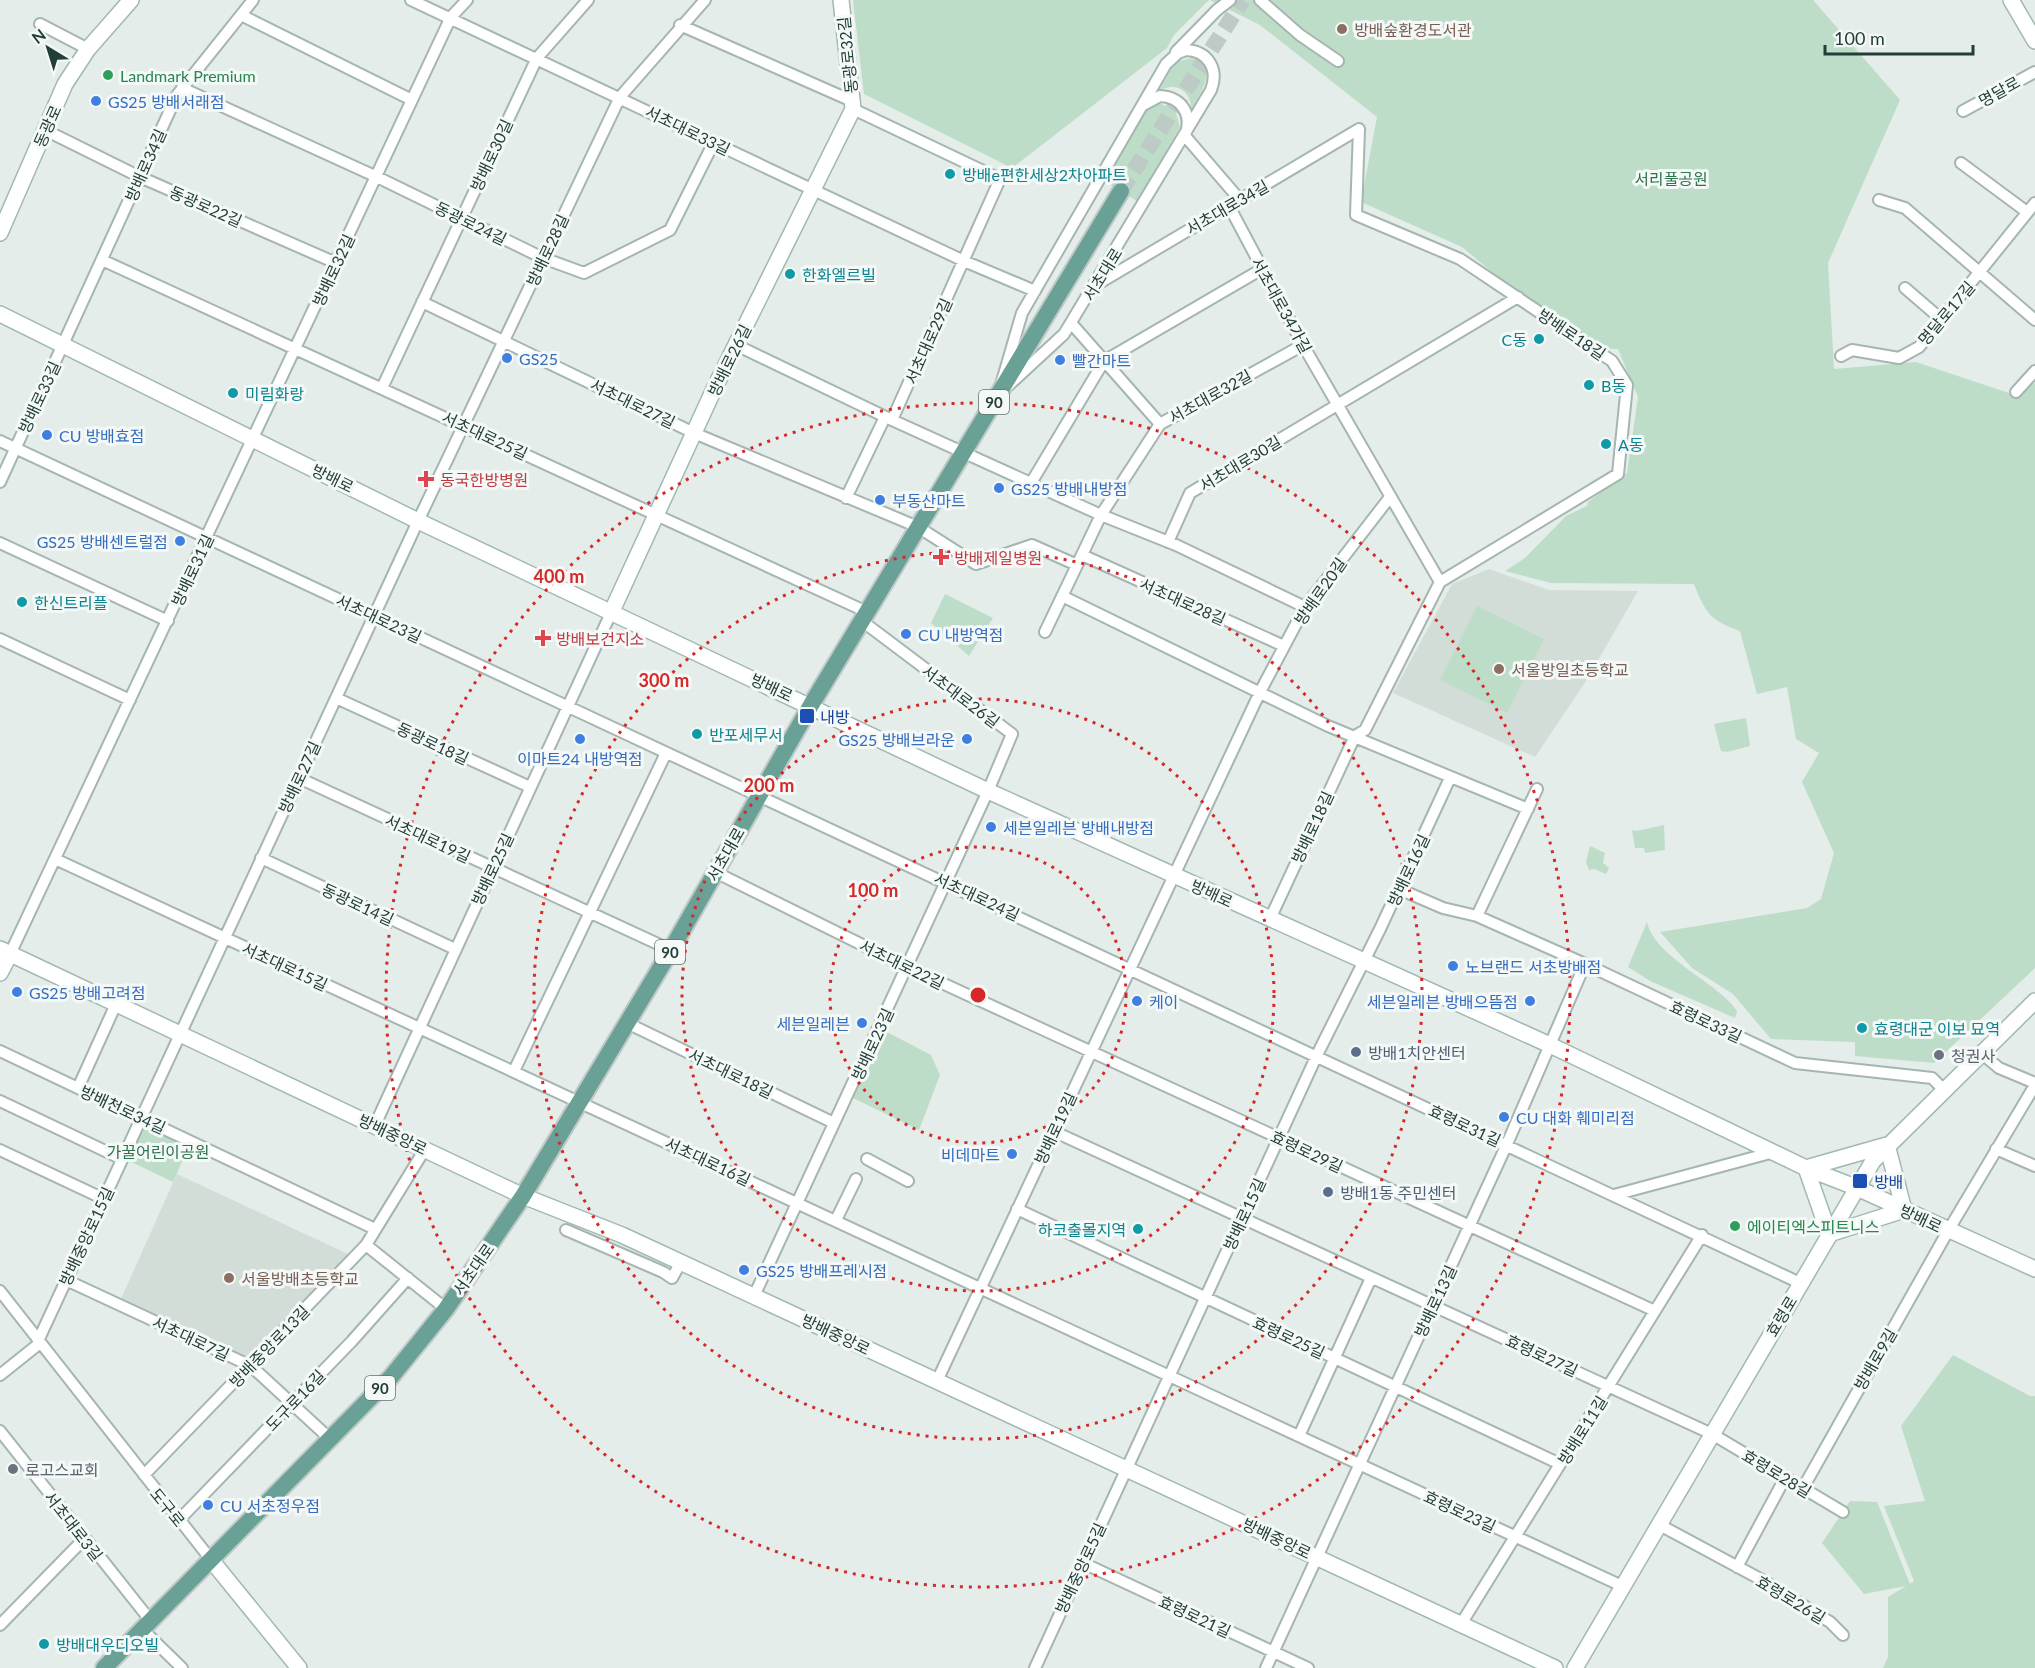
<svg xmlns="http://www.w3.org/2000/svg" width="2035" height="1668" viewBox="0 0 2035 1668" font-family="Lato,'Noto Sans KR',sans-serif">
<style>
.built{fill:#d2ddd8}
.green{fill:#bdddc8}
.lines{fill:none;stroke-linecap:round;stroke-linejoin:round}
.primary-tunnel{stroke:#bdcac6;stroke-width:16;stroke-dasharray:16 8;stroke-linecap:butt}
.street-casing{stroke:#a6b5b1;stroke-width:14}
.secondary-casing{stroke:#a2b8b2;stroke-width:18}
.primary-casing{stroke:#c1c9c8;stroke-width:20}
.street{stroke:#fff;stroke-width:10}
.secondary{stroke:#fff;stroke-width:15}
.primary{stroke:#69a197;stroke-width:16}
.ring{fill:none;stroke:#d62828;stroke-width:3;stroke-dasharray:3 6}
.education-dot{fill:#8d6e63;stroke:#f4f9f7;stroke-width:2}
.leisure-dot{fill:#2e9e5b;stroke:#f4f9f7;stroke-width:2}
.shop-dot{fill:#3f7fe0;stroke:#f4f9f7;stroke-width:2}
.culture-dot{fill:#0f9aa8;stroke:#f4f9f7;stroke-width:2}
.health-dot{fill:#e0444e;stroke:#f4f9f7;stroke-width:2}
.transit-dot{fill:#1a4fb4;stroke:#f4f9f7;stroke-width:2}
.service-dot{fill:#5c6f8a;stroke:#f4f9f7;stroke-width:2}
.worship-dot{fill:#6b7280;stroke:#f4f9f7;stroke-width:2}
.labels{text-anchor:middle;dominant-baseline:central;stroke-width:6;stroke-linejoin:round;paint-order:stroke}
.shield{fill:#f4f9f7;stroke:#627672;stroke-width:1.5}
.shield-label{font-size:15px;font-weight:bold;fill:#233e39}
.education-label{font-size:16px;fill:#785e54;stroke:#f4f9f7;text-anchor:start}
.street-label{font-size:16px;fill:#233e39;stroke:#f4f9f7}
.leisure-label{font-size:16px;fill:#27864d;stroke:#f4f9f7;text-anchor:start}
.shop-label{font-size:16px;fill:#366cbe;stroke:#f4f9f7;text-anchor:start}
.culture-label{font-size:16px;fill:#0d838f;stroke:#f4f9f7;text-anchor:start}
.park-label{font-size:16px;fill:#2e744e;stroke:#f4f9f7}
.health-label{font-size:16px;fill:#be3a42;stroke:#f4f9f7;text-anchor:start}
.transit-label{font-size:16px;fill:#164399;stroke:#f4f9f7;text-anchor:start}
.service-label{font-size:16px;fill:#4e5e75;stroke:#f4f9f7;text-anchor:start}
.worship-label{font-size:16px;fill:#5b616d;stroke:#f4f9f7;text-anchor:start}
.centre{fill:#d62828;stroke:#f4f9f7;stroke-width:3}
.ring-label{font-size:18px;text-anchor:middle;font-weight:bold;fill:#d62828;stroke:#f4f9f7;stroke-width:6;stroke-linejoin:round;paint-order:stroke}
</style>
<rect width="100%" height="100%" fill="#e4ede9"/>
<path class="built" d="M 1489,569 L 1549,590 L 1638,591 L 1586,681 L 1535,757 L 1393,693 L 1452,584 Z
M 177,1174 L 350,1255 L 250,1361 L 120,1301 Z"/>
<path class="green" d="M 853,0 L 1209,0 L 1174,35 L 1167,48 L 1012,168 L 864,94 Z
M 1210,0 L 1813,0 L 1900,100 L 1828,263 L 1834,369 L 1916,362 L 2015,395 L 2035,383 L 2035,968 L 1934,1063 L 1855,1056 L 1855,1042 L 1771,1039 L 1733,994 L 1692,968 L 1660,932 L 1807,908 L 1821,899 L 1834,853 L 1802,782 L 1819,753 L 1796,739 L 1787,687 L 1757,694 L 1740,631 C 1709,620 1706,613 1694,584 L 1551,583 L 1505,571 L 1525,558 L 1566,516 L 1587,506 L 1588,502 L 1627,473 L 1638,397 L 1618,349 L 1583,348 L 1462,247 L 1361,202 L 1377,117 L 1260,25 Z
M 1192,58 C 1220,68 1200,93 1191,110 C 1192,91 1175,81 1159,91 L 1175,62 Z
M 1159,103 L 1175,110 L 1180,127 L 1137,201 L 1104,181 L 1148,108 Z
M 945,594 L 993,618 L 969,656 L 931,623 Z
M 1477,606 L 1544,639 L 1507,713 L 1440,680 Z
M 1746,718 L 1750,746 L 1727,752 L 1721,751 L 1714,724 Z
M 1664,825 L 1665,850 L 1645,853 L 1644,848 L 1635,848 L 1632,830 L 1637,831 Z
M 1590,846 L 1605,853 L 1603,863 L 1609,868 L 1606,874 L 1594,869 L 1589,870 L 1586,862 Z
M 1647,922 C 1655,958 1718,982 1737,1011 L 1735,1018 L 1650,981 L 1628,967 Z
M 885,1031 L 931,1055 L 940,1075 L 919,1130 L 853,1098 Z
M 143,1121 L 190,1143 L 173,1182 L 125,1159 Z
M 1953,1355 L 2030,1396 L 2035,1396 L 2035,1668 L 1883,1668 L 1888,1657 L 1888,1597 L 1906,1586 L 1864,1594 L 1822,1543 L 1850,1501 L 1877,1502 L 1910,1584 L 1914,1581 L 1884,1506 L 1925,1501 L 1901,1426 Z"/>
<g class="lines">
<path class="primary-tunnel" d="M 1121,191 L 1243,0"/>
<g class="street-casing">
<path id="street" d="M 411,0 L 964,261 L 1035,291
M 1260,0 L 1300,35 L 1338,61
M 241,15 L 412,100
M 40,24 L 88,49
M 680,25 L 852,101
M 1186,50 C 1208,51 1219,69 1211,90 L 1064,334 L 998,395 L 1022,313 L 1166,64 L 1178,53 Z
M 1176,52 L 1217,10 L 1230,0
M 182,88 L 377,177 L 543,258 L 584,273 L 670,230 L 714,142
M 1143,105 L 1160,96 C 1182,97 1193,115 1185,136 L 1240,200
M 853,109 L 1000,179 L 892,420
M 1963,111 L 2035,72
M 45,130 L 140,177 L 336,263
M 1961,163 L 2027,212
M 1879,200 L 1905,208 L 2035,320
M 1229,206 L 1303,345 L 1440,582
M 102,260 L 867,612
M 1096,285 L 1359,129
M 1905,288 L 1941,319
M 422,302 L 694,433 L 918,527 L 976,564 L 1032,545 L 1077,565
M 1071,323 L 1160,424
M 736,345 L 892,420 L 1101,515 L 1176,545 L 1305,607
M 1841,356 L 1852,350 L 1899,358 L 1919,347 L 2035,203
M 382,388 L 537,58 L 588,0
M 2016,392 L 2035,371
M 0,441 L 1800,1283
M 0,482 L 177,95 L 253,0
M 1031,483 L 1104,361 L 1262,269
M 846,498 L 885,417
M 1168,542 L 1190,493 L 1518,297
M 0,543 L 168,621
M 1082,555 L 1284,646
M 1062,596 L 1328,726 L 1528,809
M 1045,632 L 1101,515 L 1160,424 L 1303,345
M 0,639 L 130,700
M 336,698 L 530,787
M 299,778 L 671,950
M 261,858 L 455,949
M 55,859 L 1622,1586
M 715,872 L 907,967 L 1655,1311
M 1399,889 L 1443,908 L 1477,916 L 1585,964 L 1795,1063 L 1932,1078 L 1943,1089
M 1477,916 L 1537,789
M 1270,919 L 1355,736 L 1365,730 L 1440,582 L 1618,474 L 1627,385 L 1612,361 L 1460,259 L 1356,215 L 1359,129
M 10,954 L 451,17 L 467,0
M 627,1023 L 834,1123
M 0,1051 L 375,1229
M 1980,1052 L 1999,1068 L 2035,1083
M 514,1071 L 666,753
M 78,1088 L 116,1004
M 0,1101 L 122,1159
M 375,1125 L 611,613
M 1055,1132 L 1712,1434 L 1843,1512
M 1996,1149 L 2035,1166
M 0,1150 L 104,1199
M 867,1159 L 908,1181
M 1614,1195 L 1774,1152
M 1017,1209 L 1560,1464
M 836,1220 L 856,1179
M 566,1230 L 663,1272 L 672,1278 L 681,1262
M 366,1245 L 446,1309
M 66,1280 L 251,1366 L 329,1438
M 0,1291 L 212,1561
M 754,1296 L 988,791 L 1012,734 L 862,621
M 38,1341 L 418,521 L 620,97 L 705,0
M 0,1375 L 40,1343
M 937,1381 L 1260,692 L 1305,607 L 1390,497
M 0,1431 L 150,1620
M 1299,1436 L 1371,1278
M 144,1475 L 366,1245 L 425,1149
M 1803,1488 L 1948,1231 L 2035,1085
M 179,1520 L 352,1341 L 408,1278
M 1658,1524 L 1764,1581 L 1830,1622 L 1843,1635
M 1083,1563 L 1308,1668
M 1737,1567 L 1785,1478
M 1461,1624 L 1702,1235
M 0,1625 L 84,1539
M 141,1628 L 182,1668
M 1035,1668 L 1317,1055 L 1380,929 L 1450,778
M 1266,1668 L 1507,1144 L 1585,964"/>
</g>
<g class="secondary-casing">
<path id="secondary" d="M 2011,0 L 2035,41
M 0,233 L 65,84 L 88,49 L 131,0
M 0,314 L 418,521 L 988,791 L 1550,1045 L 1806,1168 L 1855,1187 L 2035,1269
M 611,613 L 715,387 L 853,109 L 841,0
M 0,949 L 523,1196 L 622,1235 L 1555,1668
M 0,973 L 10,954
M 1887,1145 L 1904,1210 L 1829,1234 L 1806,1168 Z
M 212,1561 L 299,1668
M 1575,1668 L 1873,1161 L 2035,1001"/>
</g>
<g class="primary-casing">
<path id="primary" d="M 104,1668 L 391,1377 L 446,1309 L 523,1196 L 671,950 L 811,705 L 1121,191"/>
</g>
<use href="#street" class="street"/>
<use href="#secondary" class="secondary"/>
<use href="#primary" class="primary"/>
</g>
<g class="ring">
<circle cx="978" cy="995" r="148"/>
<circle cx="978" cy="995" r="296"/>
<circle cx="978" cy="995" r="444"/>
<circle cx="978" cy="995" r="592"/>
</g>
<g class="education-dot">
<circle cx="1342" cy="29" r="6"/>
<circle cx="1499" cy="669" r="6"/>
<circle cx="229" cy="1278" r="6"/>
</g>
<g class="leisure-dot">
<circle cx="108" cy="75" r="6"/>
<circle cx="1735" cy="1226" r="6"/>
</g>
<g class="shop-dot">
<circle cx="96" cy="101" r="6"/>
<circle cx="507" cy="358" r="6"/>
<circle cx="1060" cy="360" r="6"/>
<circle cx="47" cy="435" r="6"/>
<circle cx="999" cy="488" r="6"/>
<circle cx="880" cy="500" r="6"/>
<circle cx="180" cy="541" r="6"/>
<circle cx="906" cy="634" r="6"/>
<circle cx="580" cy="739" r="6"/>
<circle cx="967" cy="739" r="6"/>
<circle cx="991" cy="827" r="6"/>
<circle cx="1453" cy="966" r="6"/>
<circle cx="17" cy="992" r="6"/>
<circle cx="1137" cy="1001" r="6"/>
<circle cx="1530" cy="1001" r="6"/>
<circle cx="862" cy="1023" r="6"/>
<circle cx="1504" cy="1117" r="6"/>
<circle cx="1012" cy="1154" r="6"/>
<circle cx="744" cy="1270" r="6"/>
<circle cx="208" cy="1505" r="6"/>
</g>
<g class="culture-dot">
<circle cx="950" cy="174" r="6"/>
<circle cx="790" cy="274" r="6"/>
<circle cx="1539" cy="339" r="6"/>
<circle cx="1589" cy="385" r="6"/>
<circle cx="233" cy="393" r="6"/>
<circle cx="1606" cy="444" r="6"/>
<circle cx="22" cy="602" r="6"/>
<circle cx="697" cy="734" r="6"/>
<circle cx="1862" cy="1028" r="6"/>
<circle cx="1138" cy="1229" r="6"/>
<circle cx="44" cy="1644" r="6"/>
</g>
<g class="health-dot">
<path d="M423 470h6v6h6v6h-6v6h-6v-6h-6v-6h6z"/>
<path d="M938 548h6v6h6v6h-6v6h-6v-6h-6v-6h6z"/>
<path d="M540 629h6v6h6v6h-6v6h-6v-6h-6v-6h6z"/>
</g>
<g class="transit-dot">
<rect x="799" y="708" width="16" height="16" rx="3"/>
<rect x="1852" y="1173" width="16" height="16" rx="3"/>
</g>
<g class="service-dot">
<circle cx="1356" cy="1052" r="6"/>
<circle cx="1328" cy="1192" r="6"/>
</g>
<g class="worship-dot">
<circle cx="1939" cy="1055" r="6"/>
<circle cx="13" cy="1469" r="6"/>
</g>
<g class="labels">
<g class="shield">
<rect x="979" y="390" width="30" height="24" rx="4.5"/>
<rect x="655" y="940" width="30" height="24" rx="4.5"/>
<rect x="365" y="1376" width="30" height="24" rx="4.5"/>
</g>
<g class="shield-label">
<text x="994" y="402">90</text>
<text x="670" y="952">90</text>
<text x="380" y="1388">90</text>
</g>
<g class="education-label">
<text x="1354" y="29">방배숲환경도서관</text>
<text x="1511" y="669">서울방일초등학교</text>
<text x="241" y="1278">서울방배초등학교</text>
</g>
<g class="street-label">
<text transform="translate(847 55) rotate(-96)">동광로32길</text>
<text transform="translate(1999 91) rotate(-29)">명달로</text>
<text transform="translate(47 126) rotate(-66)">동광로</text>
<text transform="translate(688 130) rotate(26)">서초대로33길</text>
<text transform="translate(491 155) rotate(-65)">방배로30길</text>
<text transform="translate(145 165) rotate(-66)">방배로34길</text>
<text transform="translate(206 206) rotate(24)">동광로22길</text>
<text transform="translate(1227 207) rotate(-30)">서초대로34길</text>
<text transform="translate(471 223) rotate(26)">동광로24길</text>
<text transform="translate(547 250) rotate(-65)">방배로28길</text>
<text transform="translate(333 270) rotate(-65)">방배로32길</text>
<text transform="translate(1102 274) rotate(-58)">서초대로</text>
<text transform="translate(1282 305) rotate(61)">서초대로34가길</text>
<text transform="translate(1946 313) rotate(-50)">명달로17길</text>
<text transform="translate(1572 334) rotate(34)">방배로18길</text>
<text transform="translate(928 341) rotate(-66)">서초대로29길</text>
<text transform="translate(729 360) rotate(-64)">방배로26길</text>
<text transform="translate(1210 396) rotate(-29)">서초대로32길</text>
<text transform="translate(39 397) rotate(-65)">방배로33길</text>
<text transform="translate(633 403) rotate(26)">서초대로27길</text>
<text transform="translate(485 435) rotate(25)">서초대로25길</text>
<text transform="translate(1240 463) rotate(-31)">서초대로30길</text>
<text transform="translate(333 478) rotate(26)">방배로</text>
<text transform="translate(192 570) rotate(-65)">방배로31길</text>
<text transform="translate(1320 591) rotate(-55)">방배로20길</text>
<text transform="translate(1183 601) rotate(24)">서초대로28길</text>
<text transform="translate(379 618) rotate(25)">서초대로23길</text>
<text transform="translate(772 687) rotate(25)">방배로</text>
<text transform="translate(961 696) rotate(37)">서초대로26길</text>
<text transform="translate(433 743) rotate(25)">동광로18길</text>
<text transform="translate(299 777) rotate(-65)">방배로27길</text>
<text transform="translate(1312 827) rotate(-65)">방배로18길</text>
<text transform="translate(428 838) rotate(25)">서초대로19길</text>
<text transform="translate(725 854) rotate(-60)">서초대로</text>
<text transform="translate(492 869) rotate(-65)">방배로25길</text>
<text transform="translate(1408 870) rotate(-65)">방배로16길</text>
<text transform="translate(1212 893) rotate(24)">방배로</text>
<text transform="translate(977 896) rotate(25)">서초대로24길</text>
<text transform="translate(358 904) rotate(25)">동광로14길</text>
<text transform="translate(902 964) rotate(26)">서초대로22길</text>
<text transform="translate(285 966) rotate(25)">서초대로15길</text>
<text transform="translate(1706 1021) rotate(25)">효령로33길</text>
<text transform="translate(872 1044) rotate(-65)">방배로23길</text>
<text transform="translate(731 1073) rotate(26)">서초대로18길</text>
<text transform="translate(123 1109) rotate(25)">방배천로34길</text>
<text transform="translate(1465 1125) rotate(25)">효령로31길</text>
<text transform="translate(1055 1128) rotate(-65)">방배로19길</text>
<text transform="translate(393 1134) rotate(25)">방배중앙로</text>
<text transform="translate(1307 1151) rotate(25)">효령로29길</text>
<text transform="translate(708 1161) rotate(25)">서초대로16길</text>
<text transform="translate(1244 1214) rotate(-65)">방배로15길</text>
<text transform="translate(1921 1218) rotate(25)">방배로</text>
<text transform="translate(86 1236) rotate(-65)">방배중앙로15길</text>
<text transform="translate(473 1269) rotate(-55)">서초대로</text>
<text transform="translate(1435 1301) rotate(-65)">방배로13길</text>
<text transform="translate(1781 1316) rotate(-59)">효령로</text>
<text transform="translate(836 1334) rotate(25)">방배중앙로</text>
<text transform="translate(1289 1337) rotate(25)">효령로25길</text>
<text transform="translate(191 1338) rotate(25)">서초대로7길</text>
<text transform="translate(269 1346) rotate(-46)">방배중앙로13길</text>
<text transform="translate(1542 1355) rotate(25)">효령로27길</text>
<text transform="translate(1875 1359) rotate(-60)">방배로9길</text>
<text transform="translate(295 1400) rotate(-46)">도구로16길</text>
<text transform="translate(1582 1430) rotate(-58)">방배로11길</text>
<text transform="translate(1777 1473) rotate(31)">효령로28길</text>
<text transform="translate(168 1507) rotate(51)">도구로</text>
<text transform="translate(1460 1511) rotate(25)">효령로23길</text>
<text transform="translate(74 1526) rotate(52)">서초대로3길</text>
<text transform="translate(1277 1538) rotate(25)">방배중앙로</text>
<text transform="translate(1080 1568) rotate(-65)">방배중앙로5길</text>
<text transform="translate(1791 1599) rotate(31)">효령로26길</text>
<text transform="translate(1195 1616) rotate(25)">효령로21길</text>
</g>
<g class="leisure-label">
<text x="120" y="75">Landmark Premium</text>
<text x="1747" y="1226">에이티엑스피트니스</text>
</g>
<g class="shop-label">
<text x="108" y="101">GS25 방배서래점</text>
<text x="519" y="358">GS25</text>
<text x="1072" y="360">빨간마트</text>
<text x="59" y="435">CU 방배효점</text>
<text x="1011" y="488">GS25 방배내방점</text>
<text x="892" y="500">부동산마트</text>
<text x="168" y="541" text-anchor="end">GS25 방배센트럴점</text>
<text x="918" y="634">CU 내방역점</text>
<text x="955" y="739" text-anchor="end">GS25 방배브라운</text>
<text x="580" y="758" text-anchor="middle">이마트24 내방역점</text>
<text x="1003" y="827">세븐일레븐 방배내방점</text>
<text x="1465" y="966">노브랜드 서초방배점</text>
<text x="29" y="992">GS25 방배고려점</text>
<text x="1149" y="1001">케이</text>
<text x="1518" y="1001" text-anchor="end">세븐일레븐 방배으뜸점</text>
<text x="850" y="1023" text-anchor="end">세븐일레븐</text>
<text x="1516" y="1117">CU 대화 훼미리점</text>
<text x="1000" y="1154" text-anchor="end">비데마트</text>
<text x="756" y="1270">GS25 방배프레시점</text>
<text x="220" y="1505">CU 서초정우점</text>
</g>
<g class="culture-label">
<text x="962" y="174">방배e편한세상2차아파트</text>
<text x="802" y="274">한화엘르빌</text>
<text x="1527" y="339" text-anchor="end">C동</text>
<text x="1601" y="385">B동</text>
<text x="245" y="393">미림화랑</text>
<text x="1618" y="444">A동</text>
<text x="34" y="602">한신트리플</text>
<text x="709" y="734">반포세무서</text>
<text x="1874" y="1028">효령대군 이보 묘역</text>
<text x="1126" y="1229" text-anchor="end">하코출몰지역</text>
<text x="56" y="1644">방배대우디오빌</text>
</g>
<g class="park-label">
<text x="1671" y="178">서리풀공원</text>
<text x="158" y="1151">가꿀어린이공원</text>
</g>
<g class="health-label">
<text x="440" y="479">동국한방병원</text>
<text x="954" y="557">방배제일병원</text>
<text x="556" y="638">방배보건지소</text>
</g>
<g class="transit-label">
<text x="820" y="716">내방</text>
<text x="1874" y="1181">방배</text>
</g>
<g class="service-label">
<text x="1368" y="1052">방배1치안센터</text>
<text x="1340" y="1192">방배1동 주민센터</text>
</g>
<g class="worship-label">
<text x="1951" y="1055">청권사</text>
<text x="25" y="1469">로고스교회</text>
</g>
</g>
<circle cx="978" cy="995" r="9" class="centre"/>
<g class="ring-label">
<text x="559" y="583">400 m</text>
<text x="664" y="687">300 m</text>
<text x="769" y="792">200 m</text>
<text x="873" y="897">100 m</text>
</g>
<g transform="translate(48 48) rotate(322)" stroke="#f4f9f7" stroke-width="4.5" paint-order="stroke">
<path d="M0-4.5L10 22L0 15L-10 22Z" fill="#233e39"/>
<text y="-9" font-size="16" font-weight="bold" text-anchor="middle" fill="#233e39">N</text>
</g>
<path d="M1825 45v9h148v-9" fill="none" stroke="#233e39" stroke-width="3"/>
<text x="1834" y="45" font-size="18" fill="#233e39" stroke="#f4f9f7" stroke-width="4.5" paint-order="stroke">100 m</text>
</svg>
